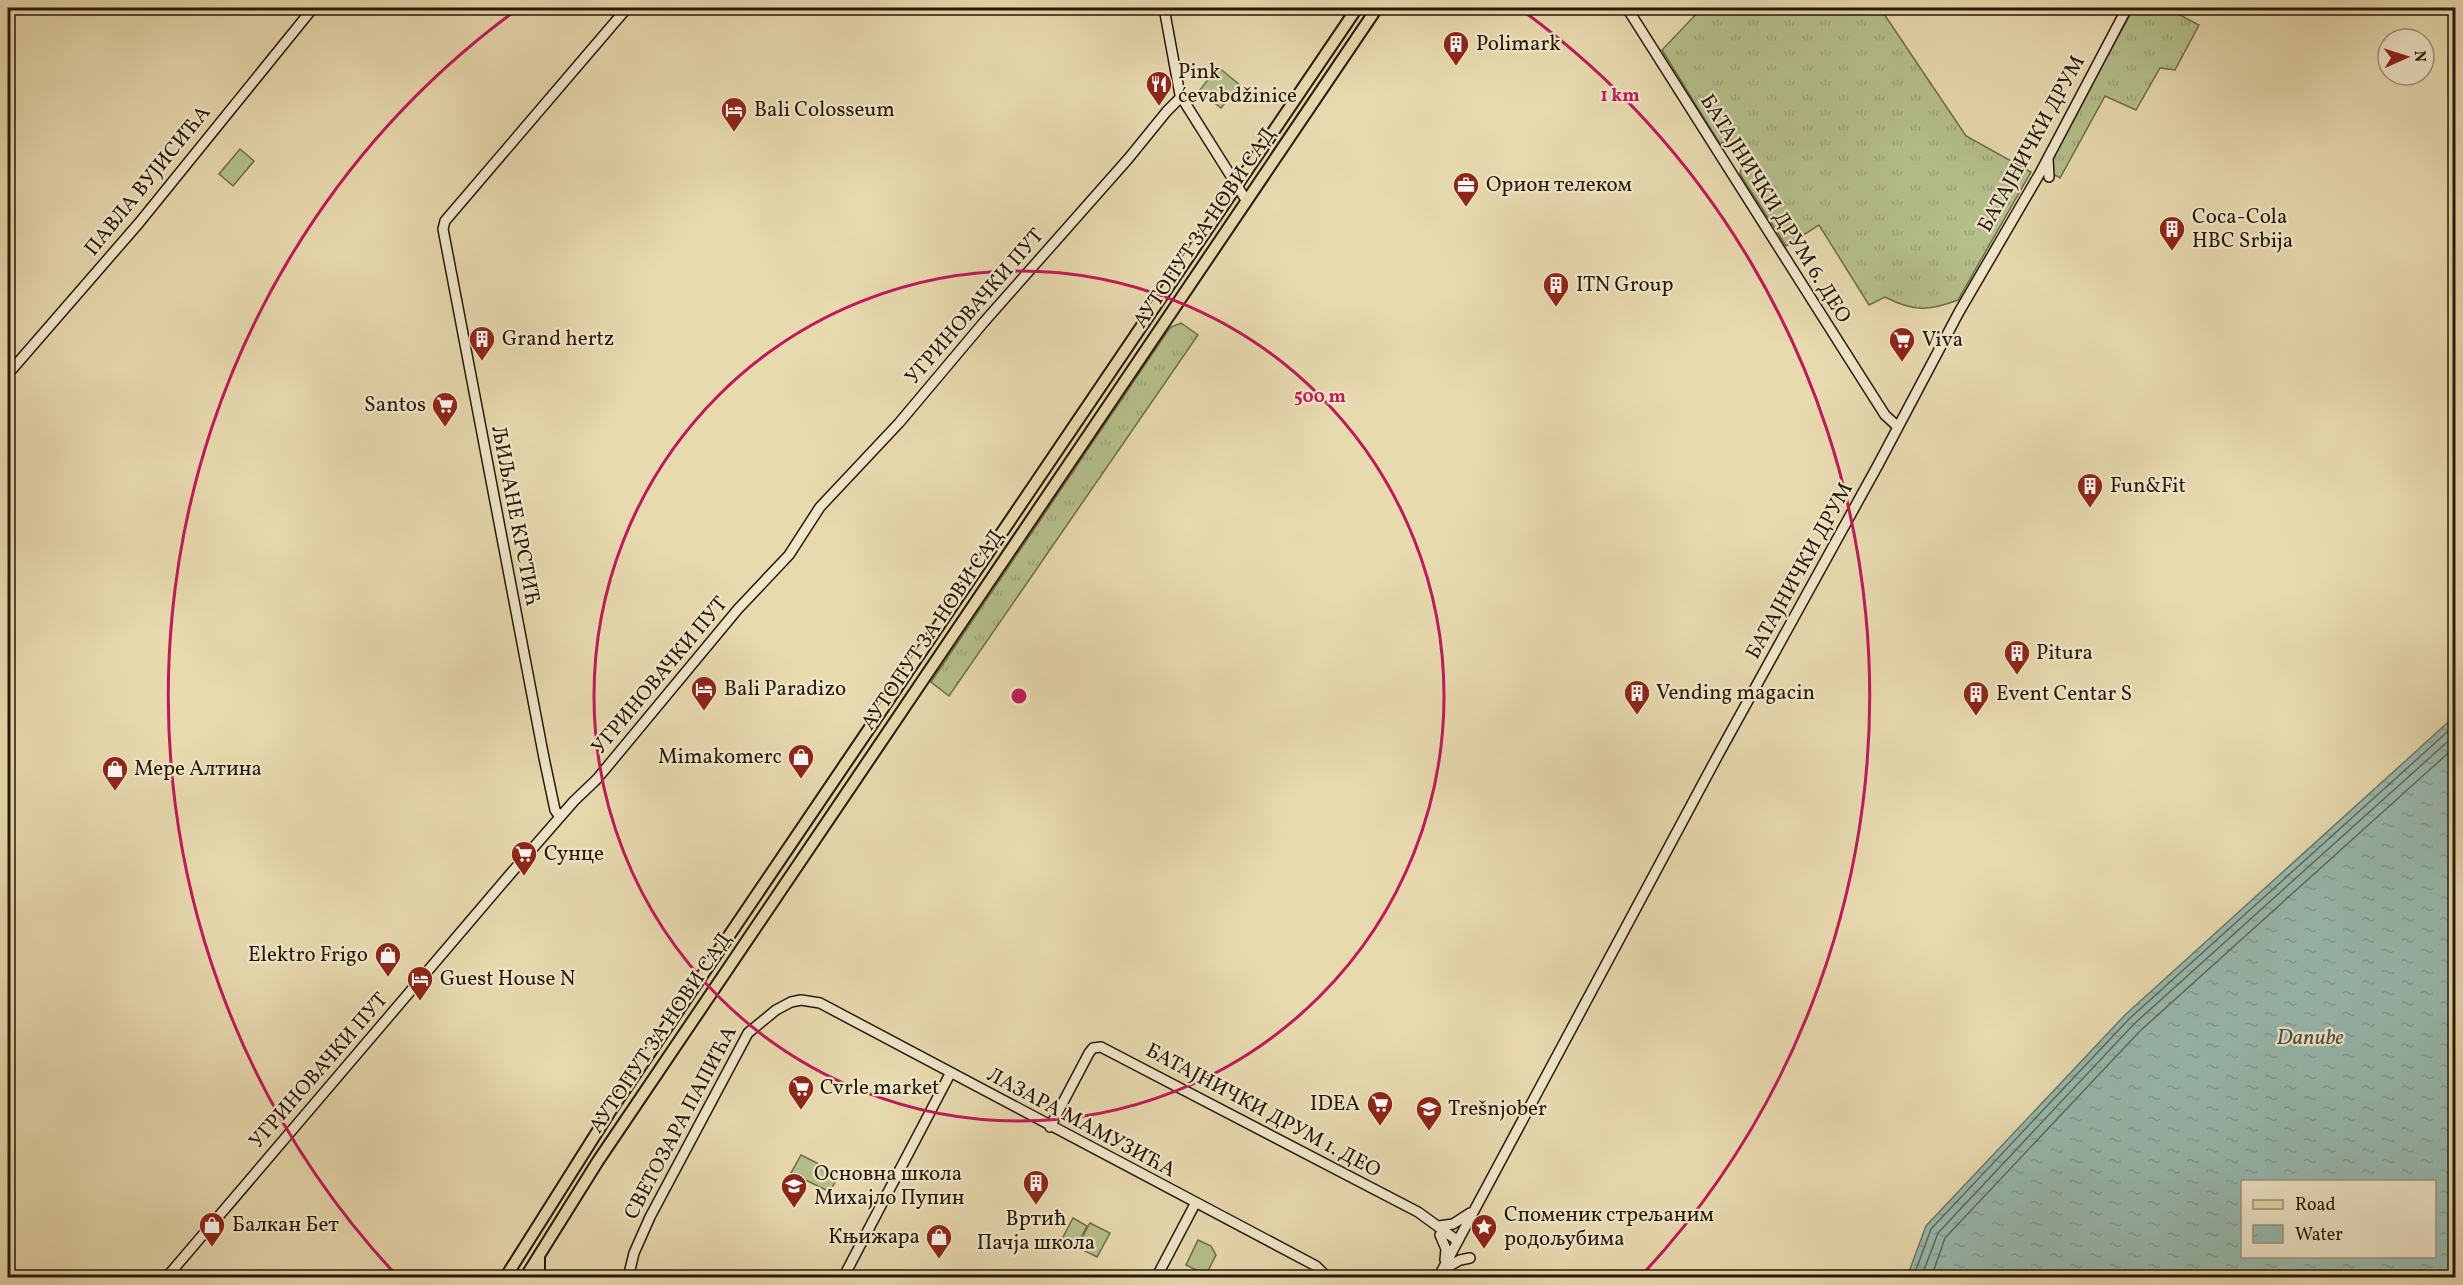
<svg xmlns="http://www.w3.org/2000/svg" width="2463" height="1285" viewBox="0 0 2463 1285" font-family="Vollkorn,serif">
<style>
.grass{fill:url(#grass-tufts);stroke:#6e6c48;stroke-width:1.5}
.garden{fill:#b5c08b;stroke:#6e6c48;stroke-width:1.5}
.water{fill:url(#water-ripples);stroke:#6a796c;stroke-width:1.5;fill-rule:evenodd}
.lines{fill:none;stroke-linecap:round;stroke-linejoin:round}
.shore{stroke:#5f695a;stroke-width:1.5}
.secondary-casing{stroke:#261805;stroke-width:12}
.primary-casing{stroke:#261805;stroke-width:14}
.secondary{stroke:#f0e7cb;stroke-width:9}
.primary{stroke:#e8daaf;stroke-width:10}
.ring{fill:none;stroke:#c2185b;stroke-width:3}
.labels{text-anchor:middle;dominant-baseline:central;stroke-width:4.5;stroke-linejoin:round;paint-order:stroke}
.poi-label{font-size:21px;fill:#261805;stroke:#f0e7cb;text-anchor:start}
.street-label{font-size:21px;fill:#261805;stroke:#f0e7cb}
.water-label{font-size:22px;font-style:italic;fill:#4e5141;stroke:#f0e7cb}
.centre{fill:#c2185b;stroke:#f0e7cb;stroke-width:3}
.ring-label{font-size:18px;text-anchor:middle;font-weight:bold;fill:#c2185b;stroke:#f0e7cb;stroke-width:4.5;stroke-linejoin:round;paint-order:stroke}
</style>
<defs>
<pattern id="grass-tufts" width="24" height="20" patternUnits="userSpaceOnUse" patternTransform="scale(1.5)"><rect width="24" height="20" fill="#b5c08b"/><path d="M3 7l-1-3M5 7V3M7 7l1-3M15 17l-1-3M17 17v-4M19 17l1-3" fill="none" stroke="#9ca476"/></pattern>
<pattern id="water-ripples" width="26" height="14" patternUnits="userSpaceOnUse" patternTransform="scale(1.5)"><rect width="26" height="14" fill="#98bab0"/><path d="M2 4q2-2 4 0t4 0M15 11q2-2 4 0t4 0" fill="none" stroke="#839f96"/></pattern>
</defs>
<rect width="100%" height="100%" fill="#e8daaf"/>
<filter id="stains"><feTurbulence type="fractalNoise" baseFrequency=".00333" numOctaves="4"/><feColorMatrix values="0 0 0 0 .2 0 0 0 0 .09 0 0 0 0 .02 0 0 0 .5 -.17"/></filter>
<radialGradient id="worn" r=".72"><stop offset=".6" stop-color="#630" stop-opacity="0"/><stop offset="1" stop-color="#630" stop-opacity=".3"/></radialGradient>
<path class="grass" d="M 1702,8 L 1880,8 L 1966,136 L 2031,172 L 1958,300 C 1929,311 1914,312 1885,297 L 1869,305 L 1819,225 L 1786,246 L 1740,174 L 1743,159 L 1731,139 L 1720,144 L 1662,50 Z
M 2134,8 L 2167,8 L 2199,25 L 2175,70 L 2160,68 L 2136,110 L 2105,96 L 2060,178 L 2053,174 L 2053,153 Z
M 1181,323 L 1198,335 L 949,696 L 931,682 L 1167,332 L 1171,327 Z"/>
<path class="garden" d="M 1218,67 L 1240,85 L 1221,108 L 1199,91 Z
M 240,149 L 254,161 L 233,186 L 219,174 Z
M 801,1155 L 839,1174 L 830,1192 L 791,1173 Z
M 1073,1218 L 1087,1226 L 1076,1247 L 1062,1239 Z
M 1090,1223 L 1110,1233 L 1097,1257 L 1077,1247 Z
M 1198,1240 L 1211,1246 L 1216,1255 L 1206,1275 L 1186,1265 Z"/>
<path class="water" d="M 2455,716 L 2455,1277 L 1907,1277 L 1926,1226 L 2125,1015 ZM 2242,1182 L 2434,1182 L 2434,1256 L 2242,1256 Z"/>
<g class="lines">
<path class="shore" d="M 1913,1278 L 1931,1229 L 2129,1019 L 2456,724
M 1921,1278 L 1938,1233 L 2134,1024 L 2456,734
M 1931,1278 L 1945,1238 L 2140,1031 L 2456,746"/>
<g class="secondary-casing">
<path id="secondary" d="M 1164,8 L 1180,95 L 1246,200
M 1627,8 L 1864,382 L 1885,415 L 1898,427
M 2048,159 L 2049,177
M 8,374 L 139,223 L 313,8
M 560,817 L 555,810 L 544,758 L 443,229 L 445,221 L 627,8
M 1050,1127 L 1089,1053 L 1093,1048 L 1101,1047 L 1418,1212 L 1458,1241
M 1439,1226 L 1453,1224 L 1470,1213
M 1440,1235 L 1446,1249 L 1445,1260
M 1444,1269 L 1460,1260 L 1470,1258
M 166,1278 L 512,872 L 574,801 L 597,779 L 738,609 L 789,555 L 820,507 L 899,423 L 984,322 L 1128,159 L 1167,111 L 1181,97
M 628,1278 L 634,1253 L 650,1217 L 748,1033 L 776,1010 L 791,1002 L 801,1000 L 820,1003 L 1316,1266 L 1328,1278
M 843,1278 L 950,1074
M 1156,1278 L 1195,1204
M 1438,1278 L 1717,757 L 1878,465 L 1959,312 L 2040,173 L 2127,8"/>
</g>
<g class="primary-casing">
<path id="primary" d="M 539,1257 L 539,1278
M 505,1278 L 611,1110 L 1357,8
M 525,1278 L 598,1161 L 1377,8"/>
</g>
<use href="#secondary" class="secondary"/>
<use href="#primary" class="primary"/>
</g>
<g class="ring">
<circle cx="1019" cy="696" r="425"/>
<path d="M397 1276A850 850 0 0 1 519 8M1519 8A850 850 0 0 1 1641 1276"/>
</g>
<defs>
<g id="building-pin" transform="scale(1.35)"><path d="M0 17L-7.5 6A9.5 9.5 0 1 1 7.5 6Z" fill="#8f2418" stroke="#f0e7cb"/><path d="M-4-6H4V6H1V3H-1V6H-4ZM-2.5-4.3h1.7v1.8h-1.7ZM.8-4.3h1.7v1.8H.8ZM-2.5-1h1.7V.8h-1.7ZM.8-1h1.7V.8H.8Z" fill="#fff"/></g>
<g id="restaurant-pin" transform="scale(1.35)"><path d="M0 17L-7.5 6A9.5 9.5 0 1 1 7.5 6Z" fill="#8f2418" stroke="#f0e7cb"/><path d="M-5-6h1v4h1v-4h1v4h1v-4h1v5L-1.5 .5V6h-2V.5L-5-1ZM5-6V6H3V1.5H1.5Q1.5-4 5-6Z" fill="#fff"/></g>
<g id="hotel-pin" transform="scale(1.35)"><path d="M0 17L-7.5 6A9.5 9.5 0 1 1 7.5 6Z" fill="#8f2418" stroke="#f0e7cb"/><path d="M-6-4.5h1.5V1H6V5H4.5V3h-9V5H-6ZM-4 0a1.8 1.8 0 1 1 3.6 0ZM.5 0V-2.5h3Q6-2.5 6 0Z" fill="#fff"/></g>
<g id="office-pin" transform="scale(1.35)"><path d="M0 17L-7.5 6A9.5 9.5 0 1 1 7.5 6Z" fill="#8f2418" stroke="#f0e7cb"/><path d="M-6-3h4V-5.5h4V-3h4V5H-6ZM-1-4.5V-3h2v-1.5ZM-6 0V1H6V0Z" fill="#fff"/></g>
<g id="supermarket-pin" transform="scale(1.35)"><path d="M0 17L-7.5 6A9.5 9.5 0 1 1 7.5 6Z" fill="#8f2418" stroke="#f0e7cb"/><path d="M-6-5.5h2.5l.6 2H6L4.5 2H-2.5L-4.4-4H-6ZM-1.5 3.2a1.3 1.3 0 1 0 .1 0ZM3 3.2a1.3 1.3 0 1 0 .1 0Z" fill="#fff"/></g>
<g id="shop-pin" transform="scale(1.35)"><path d="M0 17L-7.5 6A9.5 9.5 0 1 1 7.5 6Z" fill="#8f2418" stroke="#f0e7cb"/><path d="M-5-2.5h2.3a2.7 3.5 0 0 1 5.4 0H5L5.5 6h-11ZM-1.5-2.5h3a1.5 2.3 0 0 0-3 0Z" fill="#fff"/></g>
<g id="school-pin" transform="scale(1.35)"><path d="M0 17L-7.5 6A9.5 9.5 0 1 1 7.5 6Z" fill="#8f2418" stroke="#f0e7cb"/><path d="M0-5L7-2L0 1L-7-2ZM-4 1L0 2.5L4 1V4Q0 6-4 4Z" fill="#fff"/></g>
<g id="sight-pin" transform="scale(1.35)"><path d="M0 17L-7.5 6A9.5 9.5 0 1 1 7.5 6Z" fill="#8f2418" stroke="#f0e7cb"/><path d="M0-6L1.8-2.2L6-1.7L2.9 1.2L3.7 5.4L0 3.3L-3.7 5.4L-2.9 1.2L-6-1.7L-1.8-2.2Z" fill="#fff"/></g>
</defs>
<g fill-rule="evenodd">
<use href="#building-pin" x="1456" y="44"/>
<use href="#restaurant-pin" x="1159" y="84"/>
<use href="#hotel-pin" x="734" y="110"/>
<use href="#office-pin" x="1466" y="185"/>
<use href="#building-pin" x="2172" y="229"/>
<use href="#building-pin" x="1556" y="285"/>
<use href="#building-pin" x="482" y="339"/>
<use href="#supermarket-pin" x="1902" y="340"/>
<use href="#supermarket-pin" x="445" y="405"/>
<use href="#building-pin" x="2090" y="486"/>
<use href="#building-pin" x="2017" y="653"/>
<use href="#hotel-pin" x="704" y="689"/>
<use href="#building-pin" x="1637" y="693"/>
<use href="#building-pin" x="1976" y="694"/>
<use href="#shop-pin" x="801" y="757"/>
<use href="#shop-pin" x="115" y="769"/>
<use href="#supermarket-pin" x="524" y="854"/>
<use href="#shop-pin" x="388" y="955"/>
<use href="#hotel-pin" x="420" y="979"/>
<use href="#supermarket-pin" x="801" y="1088"/>
<use href="#supermarket-pin" x="1380" y="1104"/>
<use href="#school-pin" x="1429" y="1109"/>
<use href="#building-pin" x="1036" y="1183"/>
<use href="#school-pin" x="794" y="1186"/>
<use href="#shop-pin" x="212" y="1225"/>
<use href="#sight-pin" x="1484" y="1227"/>
<use href="#shop-pin" x="939" y="1237"/>
</g>
<g class="labels">
<g class="poi-label">
<text x="1476" y="44">Polimark</text>
<text x="1178" y="72">Pink<tspan x="1178" dy="24">ćevabdžinice</tspan></text>
<text x="754" y="110">Bali Colosseum</text>
<text x="1486" y="185">Орион телеком</text>
<text x="2192" y="217">Coca-Cola<tspan x="2192" dy="24">HBC Srbija</tspan></text>
<text x="1576" y="285">ITN Group</text>
<text x="502" y="339">Grand hertz</text>
<text x="1922" y="340">Viva</text>
<text x="426" y="405" text-anchor="end">Santos</text>
<text x="2110" y="486">Fun&amp;Fit</text>
<text x="2036" y="653">Pitura</text>
<text x="724" y="689">Bali Paradizo</text>
<text x="1656" y="693">Vending magacin</text>
<text x="1996" y="694">Event Centar S</text>
<text x="782" y="757" text-anchor="end">Mimakomerc</text>
<text x="134" y="769">Мере Алтина</text>
<text x="544" y="854">Сунце</text>
<text x="368" y="955" text-anchor="end">Elektro Frigo</text>
<text x="440" y="979">Guest House N</text>
<text x="820" y="1088">Cvrle market</text>
<text x="1360" y="1104" text-anchor="end">IDEA</text>
<text x="1448" y="1109">Trešnjober</text>
<text x="814" y="1174">Основна школа<tspan x="814" dy="24">Михајло Пупин</tspan></text>
<text x="1504" y="1215">Споменик стрељаним<tspan x="1504" dy="24">родољубима</tspan></text>
<text x="1036" y="1219" text-anchor="middle">Вртић<tspan x="1036" dy="24">Пачја школа</tspan></text>
<text x="232" y="1225">Балкан Бет</text>
<text x="920" y="1237" text-anchor="end">Књижара</text>
</g>
<g class="street-label">
<text transform="translate(2032 144) rotate(-61)">БАТАЈНИЧКИ ДРУМ</text>
<text transform="translate(148 181) rotate(-51)">ПАВЛА ВУЈИСИЋА</text>
<text transform="translate(1775 209) rotate(58)">БАТАЈНИЧКИ ДРУМ 6. ДЕО</text>
<text transform="translate(1205 228) rotate(-56)">АУТОПУТ ЗА НОВИ САД</text>
<text transform="translate(975 307) rotate(-49)">УГРИНОВАЧКИ ПУТ</text>
<text transform="translate(515 516) rotate(79)">ЉИЉАНЕ КРСТИЋ</text>
<text transform="translate(1800 571) rotate(-61)">БАТАЈНИЧКИ ДРУМ</text>
<text transform="translate(933 630) rotate(-56)">АУТОПУТ ЗА НОВИ САД</text>
<text transform="translate(660 676) rotate(-50)">УГРИНОВАЧКИ ПУТ</text>
<text transform="translate(661 1033) rotate(-56)">АУТОПУТ ЗА НОВИ САД</text>
<text transform="translate(319 1071) rotate(-49)">УГРИНОВАЧКИ ПУТ</text>
<text transform="translate(1263 1111) rotate(28)">БАТАЈНИЧКИ ДРУМ 1. ДЕО</text>
<text transform="translate(681 1123) rotate(-62)">СВЕТОЗАРА ПАПИЋА</text>
<text transform="translate(1081 1123) rotate(28)">ЛАЗАРА МАМУЗИЋА</text>
</g>
<g class="water-label">
<text x="2310" y="1038">Danube</text>
</g>
</g>
<circle cx="1019" cy="696" r="9" class="centre"/>
<g class="ring-label">
<text x="1620" y="101">1 km</text>
<text x="1320" y="402">500 m</text>
</g>
<rect width="2463" height="1285" fill="none" stroke="#e8daaf" stroke-width="30"/>
<rect x="9" y="9" width="2445" height="1267" fill="none" stroke="#261805" stroke-width="3"/>
<rect x="15" y="15" width="2433" height="1255" fill="none" stroke="#261805" stroke-width="1.5"/>
<rect x="2241" y="1180" width="195" height="78" fill="#f0e7cb" stroke="#9f947c" stroke-width="1.5"/>
<rect x="2253" y="1200" width="30" height="9" fill="#e8daaf" stroke="#9f947c" stroke-width="1.5"/>
<text x="2295" y="1210" font-size="18" fill="#261805">Road</text>
<rect x="2253" y="1225" width="30" height="18" fill="url(#water-ripples)" stroke="#9f947c" stroke-width="1.5"/>
<text x="2295" y="1240" font-size="18" fill="#261805">Water</text>
<g transform="translate(2406 57) rotate(87)"><circle r="28" fill="#f0e7cb" stroke="#9f947c" stroke-width="1.5"/>
<path d="M0-4.5L10 22L0 15L-10 22Z" fill="#8f2418"/>
<text y="-9" font-size="16" font-weight="bold" text-anchor="middle" fill="#261805">N</text>
</g>
<rect width="100%" height="100%" filter="url(#stains)"/>
<rect width="100%" height="100%" fill="url(#worn)"/>
</svg>
